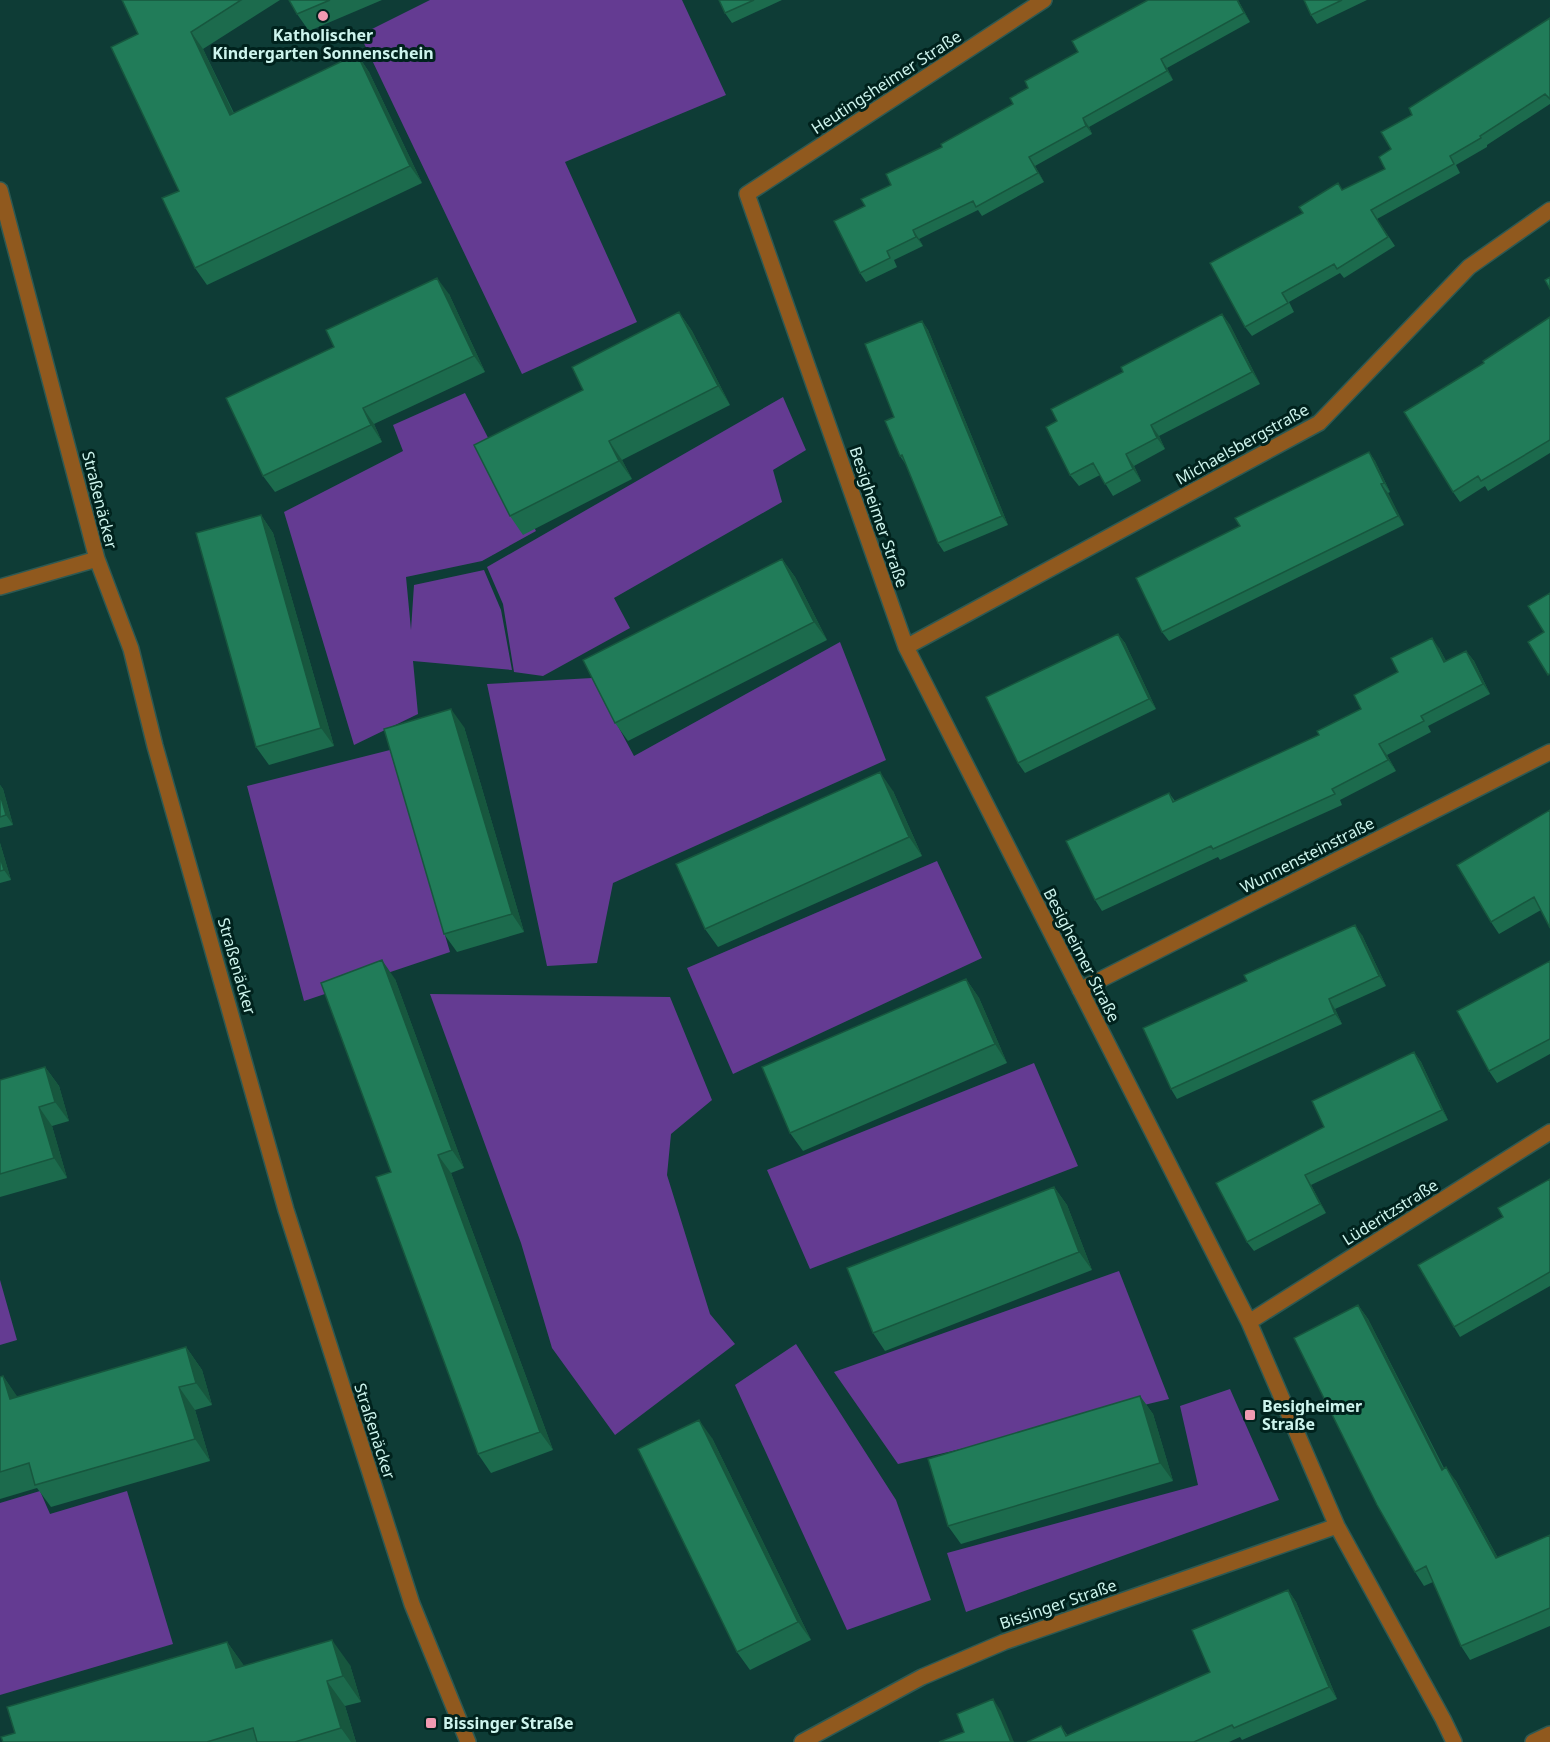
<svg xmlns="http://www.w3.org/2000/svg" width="1550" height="1742" viewBox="0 0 1550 1742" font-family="'Noto Sans',sans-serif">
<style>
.green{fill:#643b92}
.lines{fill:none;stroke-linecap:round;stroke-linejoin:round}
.minor-casing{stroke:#2d5953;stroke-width:18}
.minor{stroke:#90591e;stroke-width:15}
.wall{fill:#1c6b4d}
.shaded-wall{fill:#17573e}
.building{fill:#217c59;stroke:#17573e;stroke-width:1.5}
.poi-dot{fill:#f19ab1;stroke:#00221d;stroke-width:2}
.labels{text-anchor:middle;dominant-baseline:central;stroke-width:6;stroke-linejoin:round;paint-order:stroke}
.poi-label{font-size:16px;font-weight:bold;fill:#cdf4ed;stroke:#00221d;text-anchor:start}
.street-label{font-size:16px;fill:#cdf4ed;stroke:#00221d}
</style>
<rect width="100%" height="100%" fill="#0e3c36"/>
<path class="green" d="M 430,0 L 682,0 L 726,95 L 565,162 L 637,322 L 522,374 L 360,35 Z
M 465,393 L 536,531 L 482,561 L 406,577 L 411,630 L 414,585 L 484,570 L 501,610 L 512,670 L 413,661 L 418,714 L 354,745 L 284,512 L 403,451 L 393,425 Z
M 783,397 L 806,450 L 773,470 L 782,502 L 614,598 L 630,628 L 543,676 L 514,672 L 503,604 L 487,567 Z
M 840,642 L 886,760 L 613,883 L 597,963 L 547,966 L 487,684 L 592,678 L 634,756 Z
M 390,750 L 450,952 L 304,1001 L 247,786 Z
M 937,861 L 982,958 L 733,1074 L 687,968 Z
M 430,994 L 670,997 L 712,1100 L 671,1134 L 667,1175 L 710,1314 L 735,1344 L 615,1435 L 552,1348 L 521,1243 Z
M 1034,1063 L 1078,1166 L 810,1269 L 767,1170 Z
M 1119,1271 L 1169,1399 L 898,1464 L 834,1372 Z
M 0,1280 L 17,1340 L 0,1345 Z
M 796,1344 L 896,1500 L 931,1600 L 847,1630 L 735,1385 Z
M 1230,1389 L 1279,1500 L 966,1612 L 947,1553 L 1198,1485 L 1180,1406 Z
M 40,1491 L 50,1514 L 127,1491 L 173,1644 L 0,1695 L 0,1503 Z"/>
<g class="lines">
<g class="minor-casing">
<path id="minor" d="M 1044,0 L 747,194 L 906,647 L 1249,1322 L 1337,1526 L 1443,1719 L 1454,1742
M 0,190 L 97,559 L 131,649 L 155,746 L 286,1210 L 412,1604 L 468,1742
M 0,587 L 97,559
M 906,647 L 1319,423 L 1469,267 L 1550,210
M 1080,990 L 1550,752
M 1249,1322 L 1550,1132
M 802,1742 L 922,1677 L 1004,1642 L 1337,1526
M 1533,1742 L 1550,1734"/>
</g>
<use href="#minor" class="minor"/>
</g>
<path class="wall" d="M 122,0 L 280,0 L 203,49 L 234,113 L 357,54 L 369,72 L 422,183 L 207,285 L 195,268 L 179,191 L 138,34 Z
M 289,0 L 382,0 L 309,31 L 297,14 Z
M 719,0 L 782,0 L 732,23 L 725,13 Z
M 1238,0 L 1250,22 L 1167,68 L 1173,80 L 1089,127 L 1092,134 L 1035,166 L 1044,182 L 982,216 L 978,210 L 919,239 L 923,246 L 894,260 L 897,267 L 866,282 L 860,273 L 865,206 L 891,185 L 942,147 L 1013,104 Z
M 1304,0 L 1367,0 L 1317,24 L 1311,15 Z
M 1550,18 L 1550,104 L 1487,145 L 1487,147 L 1456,165 L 1460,173 L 1377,219 L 1395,246 L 1344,278 L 1340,273 L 1289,302 L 1294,312 L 1252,336 L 1245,327 L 1343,190 L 1385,169 L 1391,149 L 1412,115 Z
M 449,294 L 485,372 L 374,424 L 382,442 L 275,492 L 263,476 Z
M 679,312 L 692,331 L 730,405 L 622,460 L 632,479 L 523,535 L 510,516 L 583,390 Z
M 1222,314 L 1230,325 L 1260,384 L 1159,436 L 1165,449 L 1134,466 L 1141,481 L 1113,496 L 1100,475 L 1079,486 L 1070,475 L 1057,421 L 1123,372 Z
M 1550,317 L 1550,453 L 1488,491 L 1485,486 L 1460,502 L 1453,492 L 1484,363 Z
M 922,321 L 928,330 L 1008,525 L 944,552 L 938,543 L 906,465 L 900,456 L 894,417 Z
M 1369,452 L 1375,461 L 1390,492 L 1388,493 L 1404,525 L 1169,641 L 1162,632 L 1240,526 Z
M 261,515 L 273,533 L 334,746 L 269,765 L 256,747 Z
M 782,559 L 795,577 L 827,640 L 628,741 L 615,723 Z
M 1118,634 L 1125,643 L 1156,709 L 1025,773 L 1018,763 Z
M 1439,648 L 1446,661 L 1466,651 L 1474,661 L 1490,694 L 1428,726 L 1431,732 L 1387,755 L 1396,771 L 1340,800 L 1342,805 L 1220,860 L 1218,857 L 1102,911 L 1095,900 L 1169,793 L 1175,801 L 1319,735 L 1361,709 L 1398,672 Z
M 464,727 L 524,932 L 457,952 L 444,934 Z
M 0,785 L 3,789 L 13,825 L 0,828 Z
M 893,791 L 922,856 L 718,947 L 705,929 Z
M 1550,810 L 1541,910 L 1499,934 L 1491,922 Z
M 0,843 L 11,880 L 0,883 Z
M 1362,935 L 1386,986 L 1335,1009 L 1342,1024 L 1177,1099 L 1171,1089 Z
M 1550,961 L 1550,1054 L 1497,1083 L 1489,1071 Z
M 395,979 L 464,1168 L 451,1173 L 553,1450 L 491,1473 L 478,1454 L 391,1172 Z
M 966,979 L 979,998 L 1007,1063 L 803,1151 L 790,1133 Z
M 1414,1052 L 1421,1062 L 1448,1120 L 1311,1185 L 1326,1213 L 1254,1251 L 1247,1242 L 1324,1127 Z
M 45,1067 L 59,1086 L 69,1121 L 52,1126 L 67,1178 L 0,1197 L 0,1080 Z
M 1550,1179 L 1550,1286 L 1460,1337 L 1454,1327 L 1503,1217 Z
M 1054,1187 L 1067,1205 L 1092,1270 L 885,1351 L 873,1333 Z
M 1358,1305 L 1368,1319 L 1444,1468 L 1456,1481 L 1498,1558 L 1550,1535 L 1550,1626 L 1470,1660 L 1461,1646 L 1433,1582 L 1424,1586 L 1415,1572 Z
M 186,1347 L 202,1370 L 212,1405 L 195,1410 L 210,1461 L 51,1507 L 37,1488 L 0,1499 L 0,1377 L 3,1376 L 17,1397 Z
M 1140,1396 L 1153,1414 L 1173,1481 L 961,1544 L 948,1526 Z
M 712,1438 L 811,1640 L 750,1670 L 737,1652 Z
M 1288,1590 L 1296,1602 L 1337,1699 L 1242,1740 L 1240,1737 L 1229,1742 L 1027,1742 L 1061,1726 L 1068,1736 L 1210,1672 Z
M 227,1642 L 244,1666 L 350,1665 L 361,1702 L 345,1706 L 356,1742 L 3,1742 L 15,1733 Z"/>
<path class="shaded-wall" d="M 1237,0 L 1238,0 L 1250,22 L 1244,13 Z
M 191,32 L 203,49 L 242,132 L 230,115 Z
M 357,54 L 369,72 L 422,183 L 410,166 Z
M 1161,59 L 1167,68 L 1173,80 L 1167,71 Z
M 1083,118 L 1089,127 L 1092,134 L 1086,126 Z
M 1029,157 L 1035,166 L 1044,182 L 1038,173 Z
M 913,230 L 919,239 L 923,246 L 916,237 Z
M 437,278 L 449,294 L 485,372 L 474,356 Z
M 679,312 L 692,331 L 730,405 L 718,386 Z
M 1222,314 L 1230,325 L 1260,384 L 1252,372 Z
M 922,321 L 928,330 L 1008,525 L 1002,516 Z
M 363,408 L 374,424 L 382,442 L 371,425 Z
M 1151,425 L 1159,436 L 1165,449 L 1157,438 Z
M 609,441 L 622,460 L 632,479 L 619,461 Z
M 1369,452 L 1375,461 L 1390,492 L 1384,483 Z
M 1126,454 L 1134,466 L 1141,481 L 1133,469 Z
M 1381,484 L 1388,493 L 1404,525 L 1398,516 Z
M 261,515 L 273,533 L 334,746 L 321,728 Z
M 782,559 L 795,577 L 827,640 L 814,622 Z
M 1118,634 L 1125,643 L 1156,709 L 1149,699 Z
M 1432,638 L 1439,648 L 1452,672 L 1444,662 Z
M 1466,651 L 1474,661 L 1490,694 L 1483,684 Z
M 451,709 L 464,727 L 524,932 L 512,914 Z
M 1379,744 L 1387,755 L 1396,771 L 1388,760 Z
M 880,772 L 893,791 L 922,856 L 909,837 Z
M 0,785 L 3,789 L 13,825 L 6,815 L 0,794 Z
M 0,843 L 11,880 L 4,870 L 0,857 Z
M 1355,925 L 1362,935 L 1386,986 L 1379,976 Z
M 382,960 L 395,979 L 464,1168 L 452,1150 Z
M 966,979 L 979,998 L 1007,1063 L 995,1044 Z
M 1329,999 L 1335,1009 L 1342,1024 L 1335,1014 Z
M 1414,1052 L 1421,1062 L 1448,1120 L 1442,1110 Z
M 45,1067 L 59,1086 L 69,1121 L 55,1102 Z
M 39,1107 L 52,1126 L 67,1178 L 54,1158 Z
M 438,1155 L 451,1173 L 553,1450 L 540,1432 Z
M 1305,1175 L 1311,1185 L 1326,1213 L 1320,1204 Z
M 1054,1187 L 1067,1205 L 1092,1270 L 1079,1252 Z
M 1358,1305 L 1368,1319 L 1451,1484 L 1442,1470 Z
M 186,1347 L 202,1370 L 212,1405 L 196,1383 Z
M 3,1376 L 19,1399 L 10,1399 Z
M 179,1387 L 195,1410 L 210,1461 L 195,1439 Z
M 1140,1396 L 1153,1414 L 1173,1481 L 1160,1463 Z
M 699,1420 L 712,1438 L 811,1640 L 798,1622 Z
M 1446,1467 L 1456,1481 L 1506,1573 L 1496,1558 Z
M 1288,1590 L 1296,1602 L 1337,1699 L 1329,1687 Z
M 332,1640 L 350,1665 L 361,1702 L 343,1676 Z
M 227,1642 L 245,1667 L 236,1668 Z
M 327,1681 L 345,1706 L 356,1742 L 351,1742 L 341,1728 Z
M 993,1699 L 1001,1711 L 1014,1742 L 1011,1742 Z"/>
<path class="building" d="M 122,0 L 241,0 L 191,32 L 230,115 L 357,54 L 410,166 L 195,268 L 162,198 L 179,191 L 111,47 L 138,34 Z
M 289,0 L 330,0 L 297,14 Z
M 719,0 L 754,0 L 725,13 Z
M 1148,0 L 1237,0 L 1244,13 L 1161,59 L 1167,71 L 1083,118 L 1086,126 L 1029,157 L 1038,173 L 976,207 L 973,201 L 913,230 L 916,237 L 887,251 L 890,258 L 860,273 L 834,221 L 865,206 L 861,199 L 891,185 L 886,174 L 942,147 L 941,144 L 1013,104 L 1010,98 L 1028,88 L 1025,81 L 1078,52 L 1072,41 Z
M 1304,0 L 1342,0 L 1311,15 Z
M 1550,18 L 1550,99 L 1545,94 L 1480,136 L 1481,138 L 1450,156 L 1454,164 L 1371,210 L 1388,237 L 1337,269 L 1334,264 L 1282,293 L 1288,303 L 1245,327 L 1210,263 L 1303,213 L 1299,207 L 1338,183 L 1342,190 L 1385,169 L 1379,157 L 1391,149 L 1381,132 L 1412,115 L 1409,108 Z
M 1550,277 L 1550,289 L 1545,280 Z
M 437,278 L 474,356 L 363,408 L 371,425 L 263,476 L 226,398 L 334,347 L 326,330 Z
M 679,312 L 718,386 L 609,441 L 619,461 L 510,516 L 474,445 L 583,390 L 572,367 Z
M 1222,314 L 1252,372 L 1151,425 L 1157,438 L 1126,454 L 1133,469 L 1105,484 L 1093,463 L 1070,475 L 1046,427 L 1057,421 L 1051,409 L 1123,372 L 1121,367 Z
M 1550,317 L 1550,440 L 1481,481 L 1478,476 L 1453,492 L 1404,412 L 1484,363 L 1483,361 Z
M 922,321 L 1002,516 L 938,543 L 902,455 L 900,456 L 885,421 L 894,417 L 865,344 Z
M 1369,452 L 1384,483 L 1381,484 L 1398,516 L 1162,632 L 1136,578 L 1240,526 L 1235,518 Z
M 261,515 L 321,728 L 256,747 L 196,533 Z
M 782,559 L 814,622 L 615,723 L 583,660 Z
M 1550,593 L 1550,673 L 1548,675 L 1528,642 L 1544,632 L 1528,606 Z
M 1118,634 L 1149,699 L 1018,763 L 986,697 Z
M 1432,638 L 1444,662 L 1466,651 L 1483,684 L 1421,716 L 1424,721 L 1379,744 L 1388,760 L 1332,789 L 1335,794 L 1213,849 L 1211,846 L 1095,900 L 1066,841 L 1169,793 L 1173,802 L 1319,735 L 1317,731 L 1361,709 L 1354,695 L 1398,672 L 1391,658 Z
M 451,709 L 512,914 L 444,934 L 384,729 Z
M 880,772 L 909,837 L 705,929 L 676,864 Z
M 0,794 L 6,815 L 0,817 Z
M 1550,810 L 1550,928 L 1534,897 L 1491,922 L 1457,865 Z
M 0,857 L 4,870 L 0,871 Z
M 1355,925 L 1379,976 L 1329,999 L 1335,1014 L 1171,1089 L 1143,1028 L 1247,981 L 1244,975 Z
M 382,960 L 452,1150 L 438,1155 L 540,1432 L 478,1454 L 376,1177 L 391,1172 L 321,983 Z
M 1550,961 L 1550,1039 L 1489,1071 L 1457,1011 Z
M 966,979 L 995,1044 L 790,1133 L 762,1067 Z
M 1414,1052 L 1442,1110 L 1305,1175 L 1320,1204 L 1247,1242 L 1216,1183 L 1324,1127 L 1312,1101 Z
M 45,1067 L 55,1102 L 39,1107 L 54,1158 L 0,1174 L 0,1080 Z
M 1550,1179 L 1550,1272 L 1454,1327 L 1418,1265 L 1503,1217 L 1498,1208 Z
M 1054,1187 L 1079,1252 L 873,1333 L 847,1268 Z
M 1358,1305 L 1442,1470 L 1446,1467 L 1496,1558 L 1550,1535 L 1550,1608 L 1461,1646 L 1426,1566 L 1415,1572 L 1377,1505 L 1294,1338 Z
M 186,1347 L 196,1383 L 179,1387 L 195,1439 L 35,1485 L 29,1463 L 0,1472 L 0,1377 L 3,1376 L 10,1399 Z
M 1140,1396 L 1160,1463 L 948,1526 L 928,1459 Z
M 699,1420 L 798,1622 L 737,1652 L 638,1449 Z
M 1288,1590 L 1329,1687 L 1234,1728 L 1232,1725 L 1194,1742 L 1027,1742 L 1061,1726 L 1066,1736 L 1210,1672 L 1192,1630 Z
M 332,1640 L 343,1676 L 327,1681 L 341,1728 L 295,1742 L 257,1742 L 253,1728 L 207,1742 L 3,1742 L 1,1737 L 15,1733 L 7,1707 L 227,1642 L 236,1668 Z
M 993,1699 L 1011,1742 L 939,1742 L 964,1732 L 957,1714 Z"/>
<g class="poi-dot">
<circle cx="323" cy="16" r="6"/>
<rect x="1244" y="1409" width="12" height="12" rx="3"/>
<rect x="425" y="1717" width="12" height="12" rx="3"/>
</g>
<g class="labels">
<g class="poi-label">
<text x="323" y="35" text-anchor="middle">Katholischer<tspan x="323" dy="18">Kindergarten Sonnenschein</tspan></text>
<text x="1262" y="1406">Besigheimer<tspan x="1262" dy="18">Straße</tspan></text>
<text x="443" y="1723">Bissinger Straße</text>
</g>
<g class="street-label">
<text transform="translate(886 82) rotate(-33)">Heutingsheimer Straße</text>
<text transform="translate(1242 444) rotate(-29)">Michaelsbergstraße</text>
<text transform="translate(100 500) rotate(76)">Straßenäcker</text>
<text transform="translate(879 517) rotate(71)">Besigheimer Straße</text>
<text transform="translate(1307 855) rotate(-27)">Wunnensteinstraße</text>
<text transform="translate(1082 955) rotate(63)">Besigheimer Straße</text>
<text transform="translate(237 966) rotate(74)">Straßenäcker</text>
<text transform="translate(1390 1212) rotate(-32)">Lüderitzstraße</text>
<text transform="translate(375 1431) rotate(72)">Straßenäcker</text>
<text transform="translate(1058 1604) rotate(-19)">Bissinger Straße</text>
</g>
</g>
</svg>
